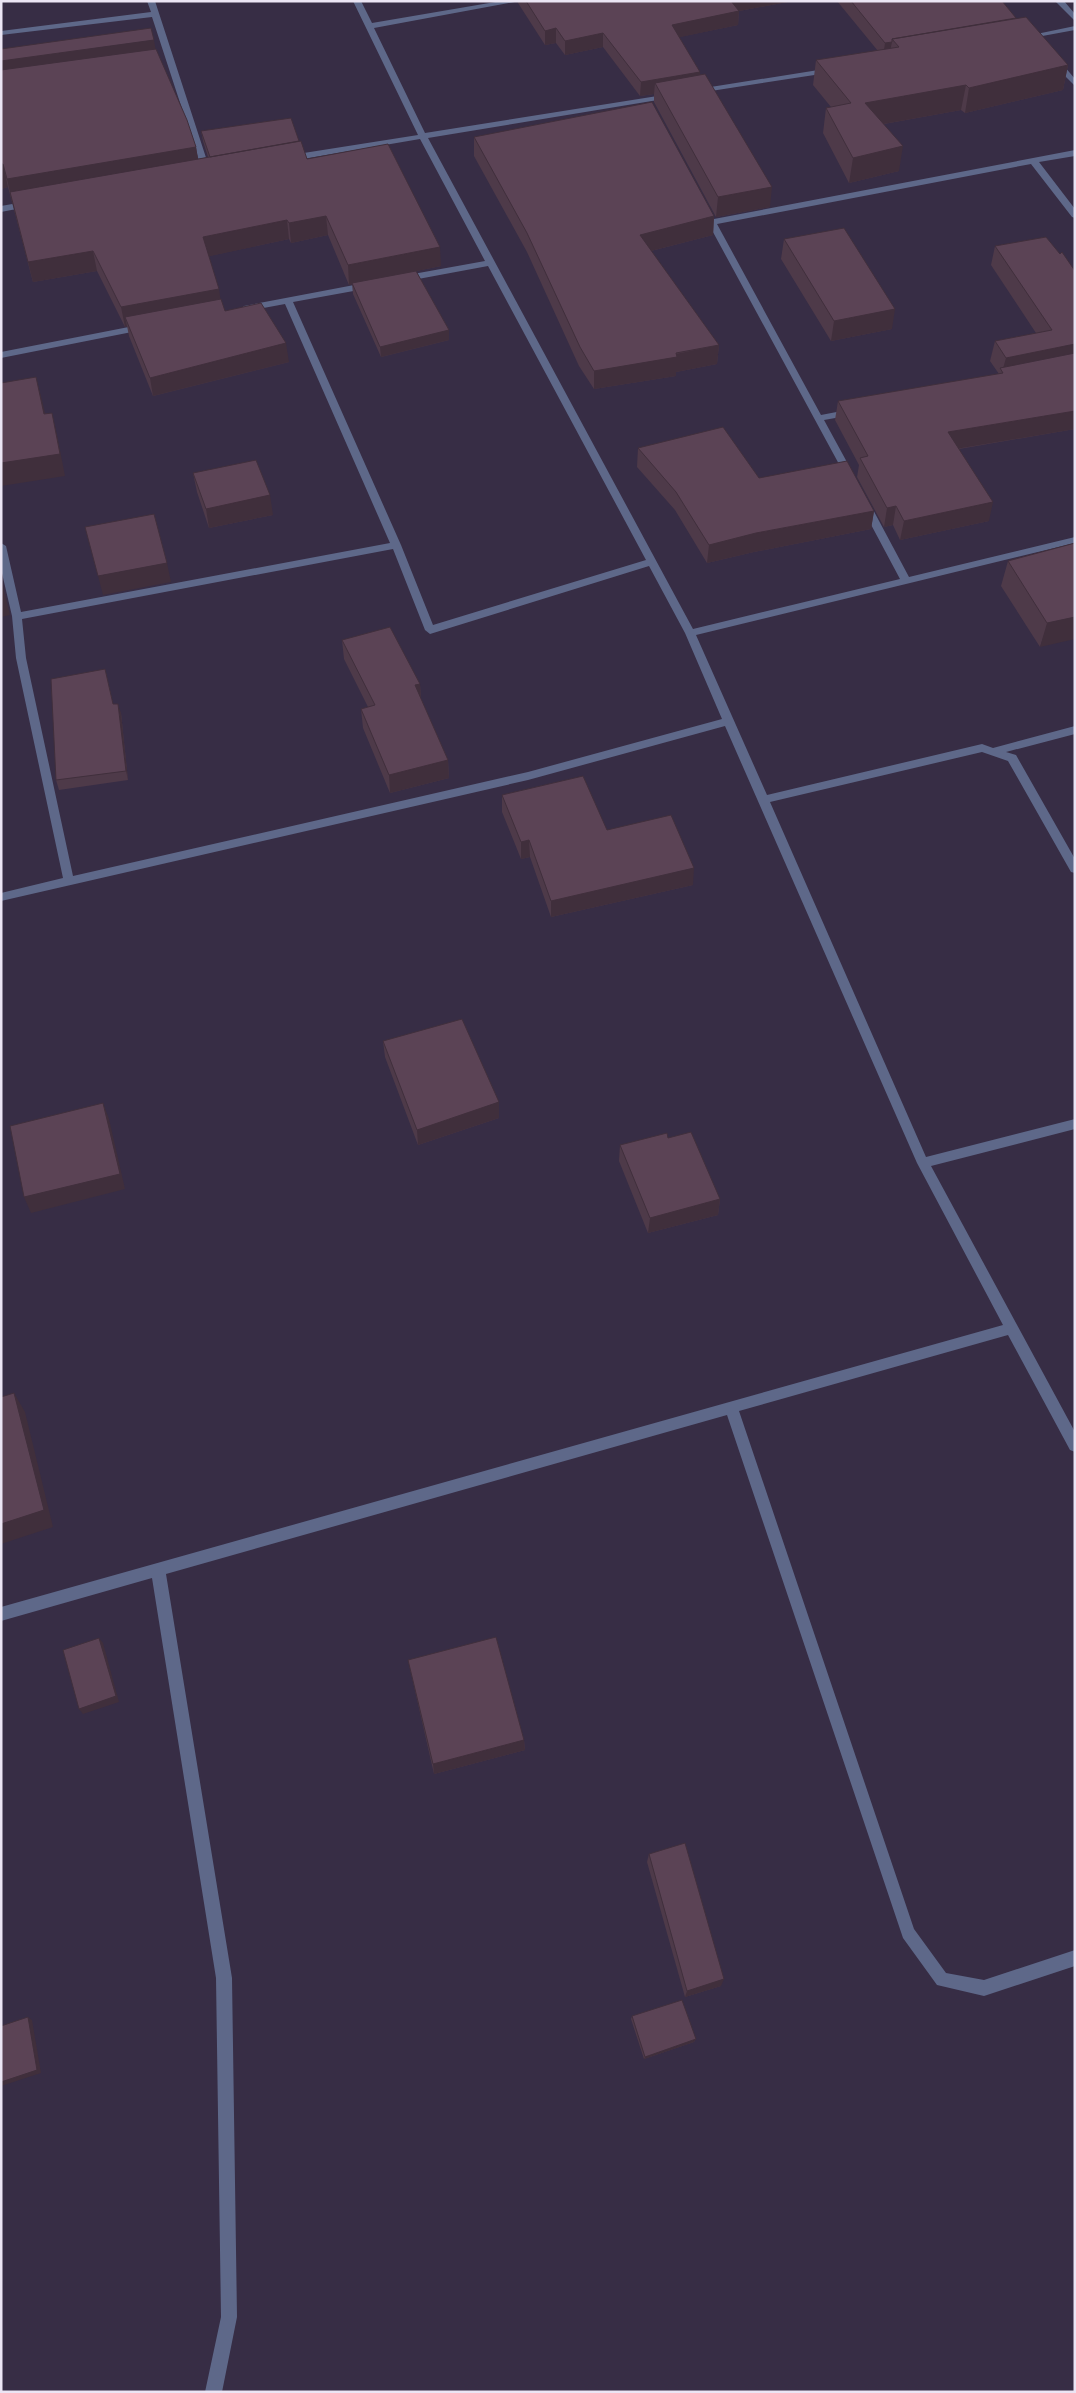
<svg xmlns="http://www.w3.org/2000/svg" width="1076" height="2393" viewBox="0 0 1076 2393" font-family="Rubik,sans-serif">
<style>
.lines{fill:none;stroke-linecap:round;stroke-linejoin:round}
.street{fill:#5e6889;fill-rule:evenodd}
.wall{fill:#4e3a49}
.shaded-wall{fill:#402f3c}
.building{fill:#5b4355;stroke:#402f3c}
</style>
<rect width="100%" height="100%" fill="#372d45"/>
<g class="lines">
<path class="street" d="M 147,1 L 155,1 L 211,173 L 210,175 L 203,173 L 152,17 L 1,35 L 1,31 L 151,12 Z
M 353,1 L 361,1 L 372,23 L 501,1 L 520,1 L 374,28 L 425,133 L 670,94 L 674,96 L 670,98 L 428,138 L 693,629 L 900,579 L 860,504 L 865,501 L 870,504 L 909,577 L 1075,537 L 1075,543 L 696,635 L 767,795 L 982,744 L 993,748 L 1075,726 L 1075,734 L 1006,752 L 1016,755 L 1075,859 L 1075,873 L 1071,872 L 1008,761 L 982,752 L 770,802 L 926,1157 L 1075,1119 L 1075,1129 L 931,1166 L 1075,1432 L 1075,1452 L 1070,1450 L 1008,1335 L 739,1411 L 914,1929 L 946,1973 L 984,1980 L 1075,1950 L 1075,1966 L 984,1996 L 937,1985 L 903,1938 L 727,1415 L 166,1574 L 232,1978 L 237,2317 L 222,2392 L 205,2392 L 221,2317 L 216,1978 L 152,1578 L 1,1621 L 1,1607 L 1003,1325 L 917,1163 L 725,726 L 528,780 L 1,901 L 1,893 L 63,878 L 16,658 L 12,616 L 1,569 L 1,543 L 6,546 L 21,612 L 390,543 L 285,304 L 247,311 L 242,308 L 244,306 L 370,282 L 375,285 L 370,288 L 293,302 L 401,545 L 433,625 L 646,560 L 488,266 L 402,282 L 398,279 L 402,276 L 485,261 L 420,139 L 291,161 L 287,158 L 291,155 L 418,135 ZM 393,549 L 425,630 L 430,634 L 649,566 L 685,633 L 722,719 L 528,772 L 73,876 L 26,658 L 22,619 Z
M 1055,1 L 1064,1 L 1075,14 L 1075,21 Z
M 1075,26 L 1075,30 L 1026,39 L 1022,37 Z
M 1053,60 L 1059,60 L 1075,79 L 1075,86 L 1053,64 Z
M 831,68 L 834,68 L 834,72 L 698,93 L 694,91 L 698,89 Z
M 1075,150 L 1075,156 L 1039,162 L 1075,209 L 1075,218 L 1072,217 L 1031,164 L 717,224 L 821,415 L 852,409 L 857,412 L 852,415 L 824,420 L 854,475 L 849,478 L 846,477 L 701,210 L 702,208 L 708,208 L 714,219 Z
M 29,201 L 32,202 L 32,206 L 1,212 L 1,206 Z
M 144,324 L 149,327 L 147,329 L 1,358 L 1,352 Z"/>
</g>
<path class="wall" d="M 518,1 L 793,1 L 739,11 L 738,25 L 679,37 L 700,72 L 700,75 L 770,207 L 716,217 L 654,102 L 654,94 L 640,96 L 603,47 L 565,55 L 556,43 L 545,45 L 518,3 Z
M 837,1 L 1002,1 L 1016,18 L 1068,65 L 1063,90 L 965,113 L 961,110 L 884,124 L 899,171 L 849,183 L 823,133 L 826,108 L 831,107 L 813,85 L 816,60 L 878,51 Z
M 1,49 L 155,49 L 196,147 L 198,159 L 208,157 L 203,141 L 201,131 L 299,141 L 307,159 L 441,266 L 416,271 L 449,330 L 449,340 L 381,357 L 353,294 L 352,284 L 349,285 L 328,235 L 291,243 L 289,239 L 209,256 L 220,299 L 225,311 L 289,362 L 153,396 L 129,336 L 127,326 L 125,327 L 97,271 L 33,282 L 8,187 L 1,189 Z
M 474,137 L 714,216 L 713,235 L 651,251 L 719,345 L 717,364 L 676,372 L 676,376 L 594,389 L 579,366 L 527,252 L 474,156 Z
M 1046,237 L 1075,429 L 959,449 L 989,521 L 900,540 L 893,525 L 884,527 L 857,477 L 859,465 L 835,420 L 838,401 L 999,374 L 990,361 L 995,341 L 1036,333 L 991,265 L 995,246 Z
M 784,239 L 892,329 L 831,341 L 781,259 Z
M 638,448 L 759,478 L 874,511 L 871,529 L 754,552 L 707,563 L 675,510 L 637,467 Z
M 193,473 L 273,515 L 209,528 L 197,492 Z
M 1075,543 L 1040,647 L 1001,586 L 1008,561 Z
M 342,640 L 420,684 L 421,699 L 448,760 L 449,778 L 390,793 L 363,728 L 361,709 L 368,707 L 344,659 Z
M 105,669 L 113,704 L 121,713 L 128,780 L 59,790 L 56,780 Z
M 502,795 L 607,830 L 693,885 L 551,917 L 530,857 L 521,859 L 502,812 Z
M 383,1041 L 499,1118 L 418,1145 L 385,1057 Z
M 668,1138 L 720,1199 L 718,1215 L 648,1233 L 619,1161 L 620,1145 Z
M 408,1660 L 524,1740 L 525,1750 L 434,1774 Z
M 649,1854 L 721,1986 L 685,1997 L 647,1862 Z
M 632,2016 L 696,2039 L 694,2042 L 644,2059 L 631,2019 Z"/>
<path class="shaded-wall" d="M 729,1 L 793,1 L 739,11 L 738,25 L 671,39 L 672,25 Z
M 556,28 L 556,43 L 545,45 L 545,31 Z
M 603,33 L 603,47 L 565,55 L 565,41 Z
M 154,40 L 158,63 L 1,85 L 1,61 Z
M 892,42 L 889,56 L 883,57 L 885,43 Z
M 1068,65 L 1063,90 L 965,113 L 969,88 Z
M 700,72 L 699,87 L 655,83 L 654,94 L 640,96 L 641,82 Z
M 966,85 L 961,110 L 861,128 L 865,103 Z
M 903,146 L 899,171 L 849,183 L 853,158 Z
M 196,147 L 200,170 L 12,202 L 7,179 Z
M 1,164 L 3,164 L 8,187 L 1,189 Z
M 772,187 L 770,207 L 716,217 L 718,197 Z
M 326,216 L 328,235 L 291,243 L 289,223 Z
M 714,216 L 713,235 L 639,254 L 640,235 Z
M 287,220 L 289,239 L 206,257 L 203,237 Z
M 440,247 L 441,266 L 349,285 L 348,265 Z
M 93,251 L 97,271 L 33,282 L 28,262 Z
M 219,289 L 222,309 L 125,317 L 127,326 L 125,327 L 121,307 Z
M 895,309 L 892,329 L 831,341 L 834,321 Z
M 449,330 L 449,340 L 381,357 L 380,347 Z
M 286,343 L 289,362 L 153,396 L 150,378 Z
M 1075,344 L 1075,362 L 1003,373 L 1002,372 L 1006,358 Z
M 719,345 L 717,364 L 676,372 L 676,376 L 594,389 L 594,371 Z
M 36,377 L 42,400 L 50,436 L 44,414 Z
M 1075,411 L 1075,429 L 944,451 L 948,432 Z
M 52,413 L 57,435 L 65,476 L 1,486 L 1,463 Z
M 270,495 L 273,515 L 209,528 L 206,509 Z
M 993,502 L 989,521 L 900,540 L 904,521 Z
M 896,506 L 893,525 L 884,527 L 887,508 Z
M 874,511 L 871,529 L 754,552 L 707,563 L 709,545 L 756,533 Z
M 167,563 L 171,582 L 103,595 L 98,576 Z
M 1,578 L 10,615 L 1,617 Z
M 1075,617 L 1075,639 L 1040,647 L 1047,623 Z
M 420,684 L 421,703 L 415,685 Z
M 118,704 L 121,713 L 128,780 L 126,771 Z
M 448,760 L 449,778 L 390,793 L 389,775 Z
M 529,840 L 530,857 L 521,859 L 521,842 Z
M 694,868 L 693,885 L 551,917 L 551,901 Z
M 499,1102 L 499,1118 L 418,1145 L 417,1130 Z
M 103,1103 L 109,1119 L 125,1189 L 31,1213 L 24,1197 Z
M 720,1199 L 718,1215 L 648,1233 L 650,1218 Z
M 14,1393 L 25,1412 L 53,1527 L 1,1544 L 1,1524 Z
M 99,1638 L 103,1643 L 119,1702 L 83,1714 L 79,1709 Z
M 524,1740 L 525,1750 L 434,1774 L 433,1764 Z
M 724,1979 L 721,1986 L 685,1997 L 687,1991 Z
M 28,2017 L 32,2020 L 41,2073 L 1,2086 L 1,2082 Z
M 696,2039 L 694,2042 L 644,2059 L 645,2057 Z"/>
<path class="building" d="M 526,1 L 731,1 L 739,11 L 672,25 L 700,72 L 641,82 L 603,33 L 565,41 L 556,28 L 545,31 Z
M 851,1 L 1002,1 L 1016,18 L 892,39 L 892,42 L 885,43 Z
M 1026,17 L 1068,65 L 969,88 L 966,85 L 865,103 L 903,146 L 853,158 L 826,108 L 851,103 L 816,60 L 899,47 L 892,39 Z
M 151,28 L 154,40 L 1,61 L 1,49 Z
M 156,49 L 187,120 L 196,147 L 7,179 L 3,164 L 1,164 L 1,70 Z
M 705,74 L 772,187 L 718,197 L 655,83 Z
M 652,102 L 714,216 L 640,235 L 719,345 L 676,353 L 677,357 L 594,371 L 580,347 L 527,233 L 474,137 Z
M 291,118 L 299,141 L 210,157 L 201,131 Z
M 301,141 L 307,159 L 388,144 L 440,247 L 348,265 L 326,216 L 289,223 L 287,220 L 203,237 L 219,289 L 121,307 L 93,251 L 28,262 L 10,192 Z
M 844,228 L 895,309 L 834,321 L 784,239 Z
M 1046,237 L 1060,254 L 1062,252 L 1075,271 L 1075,344 L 1006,358 L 995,341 L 1052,330 L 995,246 Z
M 416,271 L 449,330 L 380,347 L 352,283 Z
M 221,299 L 225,311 L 261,303 L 286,343 L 150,378 L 125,317 Z
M 1075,353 L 1075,411 L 948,432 L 993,502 L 904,521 L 896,506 L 887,508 L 860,458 L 868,456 L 838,401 L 1003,373 L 1000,368 Z
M 36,377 L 44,414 L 52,413 L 60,454 L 1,463 L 1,383 Z
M 723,427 L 759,478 L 847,461 L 874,511 L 756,533 L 709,545 L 676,492 L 638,448 Z
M 256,460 L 270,495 L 206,509 L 193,473 Z
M 154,514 L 167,563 L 98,576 L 85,527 Z
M 1075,543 L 1075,617 L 1047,623 L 1008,561 Z
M 1,584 L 3,594 L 1,594 Z
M 390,627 L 420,684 L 415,685 L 448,760 L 389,775 L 361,709 L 375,705 L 342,640 Z
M 105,669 L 113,704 L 118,704 L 126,771 L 56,780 L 51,679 Z
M 583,776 L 607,830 L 671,815 L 694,868 L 551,901 L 529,840 L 521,842 L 502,795 Z
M 462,1019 L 499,1102 L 417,1130 L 383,1041 Z
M 103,1103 L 120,1174 L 24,1197 L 10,1126 Z
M 691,1132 L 720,1199 L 650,1218 L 620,1145 L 667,1133 L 668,1138 Z
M 14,1393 L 44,1510 L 1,1524 L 1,1397 Z
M 496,1637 L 524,1740 L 433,1764 L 408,1660 Z
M 99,1638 L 116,1696 L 79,1709 L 63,1650 Z
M 685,1843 L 724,1979 L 687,1991 L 649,1854 Z
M 682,2000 L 696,2039 L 645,2057 L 632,2016 Z
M 28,2017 L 37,2070 L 1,2082 L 1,2026 Z"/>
<rect width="1076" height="2393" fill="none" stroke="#ebe5f4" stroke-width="5"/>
</svg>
